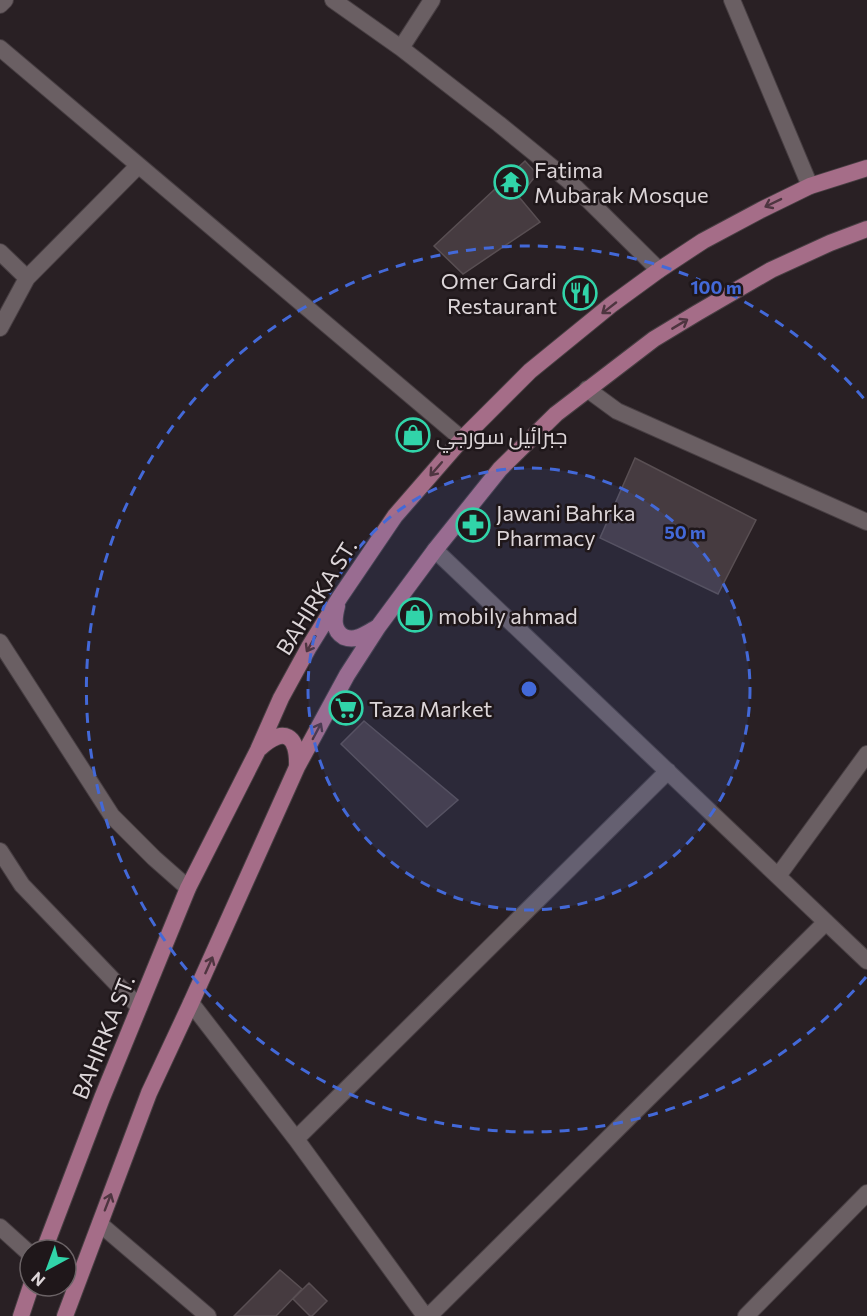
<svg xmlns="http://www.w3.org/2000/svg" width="867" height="1316" viewBox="0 0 867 1316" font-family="Commissioner,Cairo,sans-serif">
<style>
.building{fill:#463b40;stroke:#594f53;stroke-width:1.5}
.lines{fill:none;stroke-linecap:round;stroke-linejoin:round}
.minor-casing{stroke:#473e42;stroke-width:18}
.primary-casing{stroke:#473e42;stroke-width:18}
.minor{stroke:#6a5f63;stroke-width:16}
.primary{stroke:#a56d88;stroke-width:16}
.oneway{stroke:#4e3540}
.ring{fill:none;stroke:#4369d8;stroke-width:3;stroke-dasharray:10 8}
.labels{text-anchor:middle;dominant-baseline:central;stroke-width:5;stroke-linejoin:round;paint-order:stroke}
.poi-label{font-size:22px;fill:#dcd5d8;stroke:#1f171a;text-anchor:start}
.street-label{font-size:22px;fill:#dcd5d8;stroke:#1f171a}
.centre{fill:#4369d8;stroke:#1f171a;stroke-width:3}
.ring-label{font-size:18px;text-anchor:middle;font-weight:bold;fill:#4369d8;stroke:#1f171a;stroke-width:5;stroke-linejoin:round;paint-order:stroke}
</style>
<rect width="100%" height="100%" fill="#292024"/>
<path class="building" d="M 525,161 L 537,174 L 519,197 L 540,222 L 463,274 L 434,246 Z
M 635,458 L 756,520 L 718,594 L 600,538 Z
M 364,721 L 458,800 L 427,827 L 341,744 Z
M 280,1270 L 302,1289 L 276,1316 L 234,1316 Z
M 309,1283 L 327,1301 L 312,1316 L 310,1316 L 293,1299 Z"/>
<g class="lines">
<g class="minor-casing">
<path id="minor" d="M 333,0 L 401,48 L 499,124 L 569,181 L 659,270
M 732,0 L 810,186
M 0,5 L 5,0
M 0,48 L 462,439
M 401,48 L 432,0
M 0,252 L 27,278
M 0,328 L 27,278 L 138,166
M 587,389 L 617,411 L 867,522
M 435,550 L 867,961
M 0,642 L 112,816 L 154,858 L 188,888
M 0,851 L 22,885 L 139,1007
M 778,876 L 867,754
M 191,1003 L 296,1139 L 425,1316
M 296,1139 L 668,771
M 100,1224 L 208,1316
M 0,1227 L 30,1254
M 429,1316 L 826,922
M 746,1316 L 867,1193"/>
</g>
<g class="primary-casing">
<path id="primary" d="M 337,606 C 334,618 332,630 344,637 C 349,639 354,639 359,637 C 365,635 371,631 376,628
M 260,748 C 284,726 298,735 297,766
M 44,1250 L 102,1098 L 188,888 L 258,750 L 281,698 L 309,647 L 340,597 L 395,516 L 462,439 L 530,371 L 611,305 L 659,270 L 703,241 L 761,210 L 810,186 L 867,168
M 21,1316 L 31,1286
M 65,1316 L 149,1093 L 191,1003 L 297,767 L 347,675 L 378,627 L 435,550 L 500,469 L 556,414 L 654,339 L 697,313 L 771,270 L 830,243 L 867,229"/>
</g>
<use href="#minor" class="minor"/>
<use href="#primary" class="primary"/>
</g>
<defs><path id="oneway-shaft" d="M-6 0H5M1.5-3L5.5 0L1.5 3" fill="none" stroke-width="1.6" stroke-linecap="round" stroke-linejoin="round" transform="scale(1.5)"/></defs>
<g class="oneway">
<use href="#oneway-shaft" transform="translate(773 203) rotate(154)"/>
<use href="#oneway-shaft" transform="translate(609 308) rotate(142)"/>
<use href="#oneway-shaft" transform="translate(680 324) rotate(-31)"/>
<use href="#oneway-shaft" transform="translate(436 469) rotate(131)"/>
<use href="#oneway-shaft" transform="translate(311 644) rotate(120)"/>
<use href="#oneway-shaft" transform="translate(317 731) rotate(-62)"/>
<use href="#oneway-shaft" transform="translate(209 965) rotate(-66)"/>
<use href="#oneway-shaft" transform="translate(108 1202) rotate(-69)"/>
</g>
<circle cx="529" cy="689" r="221" fill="#4369d8" fill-opacity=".12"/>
<g class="ring">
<circle cx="529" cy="689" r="221"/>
<path d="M866 977A443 443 0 1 1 866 401"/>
</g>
<defs>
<g id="temple-ring" transform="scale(1.725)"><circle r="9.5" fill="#1f171a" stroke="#31d4a9" stroke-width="1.5"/><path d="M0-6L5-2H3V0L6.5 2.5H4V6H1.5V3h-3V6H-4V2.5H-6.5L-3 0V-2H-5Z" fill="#31d4a9"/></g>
<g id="restaurant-ring" transform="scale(1.725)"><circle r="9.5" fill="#1f171a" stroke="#31d4a9" stroke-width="1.5"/><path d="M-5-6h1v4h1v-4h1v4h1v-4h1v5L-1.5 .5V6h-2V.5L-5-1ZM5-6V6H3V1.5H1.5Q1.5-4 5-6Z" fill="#31d4a9"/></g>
<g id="shop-ring" transform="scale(1.725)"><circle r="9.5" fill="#1f171a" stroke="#31d4a9" stroke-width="1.5"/><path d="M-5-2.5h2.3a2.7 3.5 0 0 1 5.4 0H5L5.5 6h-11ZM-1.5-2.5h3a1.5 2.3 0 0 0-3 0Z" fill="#31d4a9"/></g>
<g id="pharmacy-ring" transform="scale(1.725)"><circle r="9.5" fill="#1f171a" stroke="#31d4a9" stroke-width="1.5"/><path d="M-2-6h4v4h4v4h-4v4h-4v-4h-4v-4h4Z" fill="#31d4a9"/></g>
<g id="supermarket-ring" transform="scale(1.725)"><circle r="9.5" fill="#1f171a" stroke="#31d4a9" stroke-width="1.5"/><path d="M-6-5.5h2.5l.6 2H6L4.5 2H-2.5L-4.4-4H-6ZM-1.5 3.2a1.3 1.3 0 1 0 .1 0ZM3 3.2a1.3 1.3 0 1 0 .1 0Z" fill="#31d4a9"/></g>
</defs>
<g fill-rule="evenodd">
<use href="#temple-ring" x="511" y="182"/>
<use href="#restaurant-ring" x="580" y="293"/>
<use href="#shop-ring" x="413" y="435"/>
<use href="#pharmacy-ring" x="473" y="525"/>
<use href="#shop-ring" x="415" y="615"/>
<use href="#supermarket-ring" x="346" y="708"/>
</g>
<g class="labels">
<g class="poi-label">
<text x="534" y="169">Fatima<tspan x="534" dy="25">Mubarak Mosque</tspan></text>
<text x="557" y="280" text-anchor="end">Omer Gardi<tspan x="557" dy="25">Restaurant</tspan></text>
<text x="436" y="435">جبرائيل سورجي</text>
<text x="496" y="512">Jawani Bahrka<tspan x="496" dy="25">Pharmacy</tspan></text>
<text x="438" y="615">mobily ahmad</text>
<text x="369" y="708">Taza Market</text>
</g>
<g class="street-label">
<text transform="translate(316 597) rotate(-58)">BAHIRKA ST.</text>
<text transform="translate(103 1037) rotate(-68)">BAHIRKA ST.</text>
</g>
</g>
<circle cx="529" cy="689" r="9" class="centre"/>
<g class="ring-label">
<text x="716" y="294">100 m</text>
<text x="685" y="539">50 m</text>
</g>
<g transform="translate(48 1268) rotate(221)"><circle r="28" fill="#1f171a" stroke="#6b6366" stroke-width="1.5"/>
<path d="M0-4.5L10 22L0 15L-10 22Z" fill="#31d4a9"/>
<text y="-9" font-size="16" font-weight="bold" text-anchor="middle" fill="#dcd5d8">N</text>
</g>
</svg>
